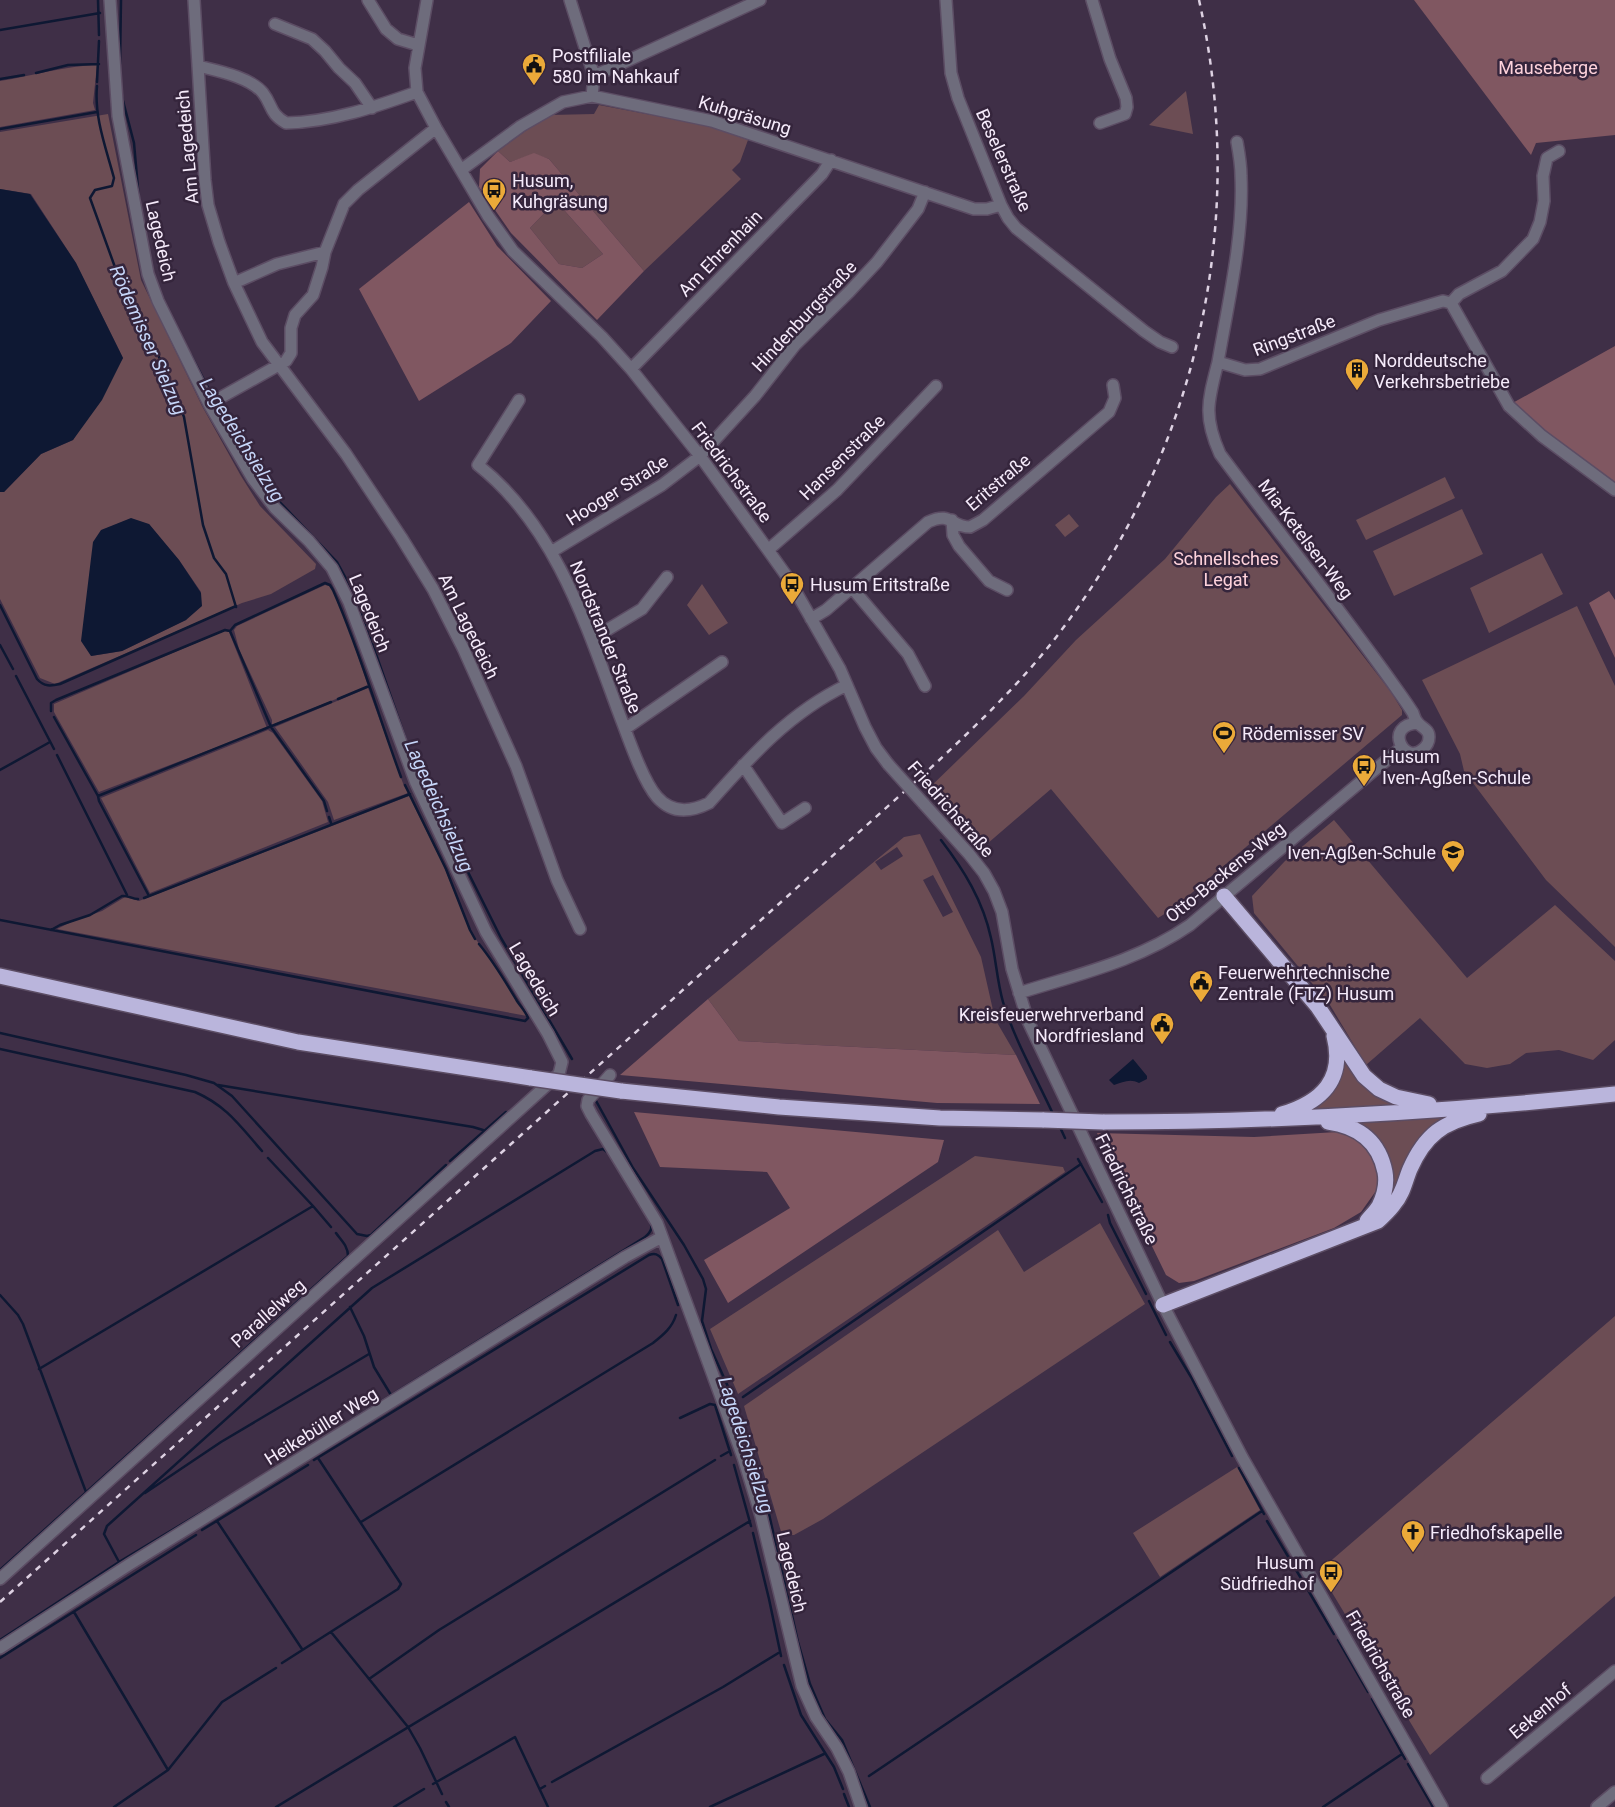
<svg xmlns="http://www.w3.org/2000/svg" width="1615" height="1807" viewBox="0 0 1615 1807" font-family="Roboto,sans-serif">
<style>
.green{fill:#6c4d54;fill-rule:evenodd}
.forest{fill:#805761;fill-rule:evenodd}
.water{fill:#0e1833}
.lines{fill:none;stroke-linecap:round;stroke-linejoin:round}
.stream{stroke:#0e1833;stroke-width:2.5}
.minor-casing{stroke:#5c4d64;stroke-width:14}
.highway-casing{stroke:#5c4d64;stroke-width:18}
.minor{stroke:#6e6c7c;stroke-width:11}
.highway{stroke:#bab5dc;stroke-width:15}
.rail{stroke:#ddd1e2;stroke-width:2.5;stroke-dasharray:6 6;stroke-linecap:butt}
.minor-bridge-casing{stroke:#5c4d64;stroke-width:14;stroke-linecap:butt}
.highway-bridge-casing{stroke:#5c4d64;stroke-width:18;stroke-linecap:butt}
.minor-bridge{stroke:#6e6c7c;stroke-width:11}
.highway-bridge{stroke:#bab5dc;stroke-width:15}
.labels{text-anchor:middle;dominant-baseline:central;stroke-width:5;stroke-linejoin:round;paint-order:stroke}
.poi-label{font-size:18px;fill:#f6ebfb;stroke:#35253c;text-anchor:start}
.park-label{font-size:18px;fill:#fed2db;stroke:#35253c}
.street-label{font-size:18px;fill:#f6ebfb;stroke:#35253c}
.water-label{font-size:19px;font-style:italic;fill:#c6d6f9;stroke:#35253c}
</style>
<rect width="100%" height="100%" fill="#3f2f47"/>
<path class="green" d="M 97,65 L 93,103 L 95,110 L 0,127 L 0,81 C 32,76 64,66 97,65 Z
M 1186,91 L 1193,134 L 1149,125 Z
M 599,105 L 710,126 L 748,140 L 740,162 L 732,170 L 741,179 L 644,271 L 549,159 L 534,154 L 510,162 L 498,151 L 535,124 L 550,115 L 594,114 Z
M 108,114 L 141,280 L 202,406 L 241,476 L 260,506 L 316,564 L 315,569 L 271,594 L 242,603 L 55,684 L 40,678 L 0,599 L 0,492 L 4,492 L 41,454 L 73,440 L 123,358 L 76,263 L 31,194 L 0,189 L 0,132 ZM 149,524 L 179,560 L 201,592 L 186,620 L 122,651 L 91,656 Z
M 556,201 L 603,254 L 582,268 L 559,264 L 530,228 Z
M 1445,477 L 1455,498 L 1366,540 L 1356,520 Z
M 1230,484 L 1391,692 L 1402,710 L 1402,715 L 1174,908 L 1158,918 L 1051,789 L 980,850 L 927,790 L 1024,696 L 1076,640 L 1165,559 L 1216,497 Z
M 1462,509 L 1483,554 L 1394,596 L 1373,551 Z
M 1069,514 L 1079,526 L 1065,537 L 1055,525 Z
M 1542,553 L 1563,594 L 1489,633 L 1470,588 Z
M 702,584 L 728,623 L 709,635 L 687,605 Z
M 325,585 L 329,586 L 332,589 L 348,627 L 368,686 L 272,725 L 272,720 L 239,649 L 234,630 L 237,626 Z
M 1577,606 L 1615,686 L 1615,947 L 1546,880 L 1464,771 L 1460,754 L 1422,680 Z
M 224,631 L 229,632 L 267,728 L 99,792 L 54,712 L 54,704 Z
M 368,688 L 404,786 L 408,793 L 334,820 L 328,802 L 275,727 Z
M 268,730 L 273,733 L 322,801 L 328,822 L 150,893 L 101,798 Z
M 409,796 L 442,862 L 470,931 L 501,975 L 527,1016 L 57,929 L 71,922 L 102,911 L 125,897 L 139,901 Z
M 1334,820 L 1467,978 L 1555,905 L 1615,961 L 1615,1040 L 1593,1060 L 1559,1050 L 1526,1053 L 1510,1064 L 1487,1068 L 1465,1064 L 1420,1018 L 1366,1065 L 1330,1005 L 1254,913 L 1252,896 L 1285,861 Z
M 920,834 L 981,957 L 995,1019 L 1016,1055 L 739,1041 L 708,999 L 904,837 ZM 897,847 L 903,856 L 881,870 L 875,862 ZM 933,875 L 953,912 L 943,917 L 923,880 Z
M 1344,1053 L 1402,1106 L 1306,1112 Z
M 1449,1115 L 1430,1129 L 1388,1205 L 1390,1177 L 1347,1122 Z
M 975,1156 L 1063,1167 L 1065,1172 L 738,1394 L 710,1329 Z
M 1100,1223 L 1145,1304 L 823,1519 L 794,1535 L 782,1535 L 744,1406 L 998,1230 L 1024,1272 Z
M 1615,1316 L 1615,1596 L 1430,1755 L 1319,1571 Z
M 1237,1467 L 1260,1510 L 1160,1577 L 1133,1533 Z"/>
<path class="forest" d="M 1414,0 L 1615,0 L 1615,135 L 1536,143 L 1531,155 Z
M 498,151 L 510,162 L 534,153 L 549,159 L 644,271 L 597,320 L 511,233 L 479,187 L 480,169 ZM 556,201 L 603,254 L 582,268 L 559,264 L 530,228 Z
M 469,202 L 497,246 L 551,301 L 511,343 L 419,401 L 359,289 Z
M 1615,346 L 1615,489 L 1509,405 Z
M 1609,591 L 1615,600 L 1615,658 L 1589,603 Z
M 708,999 L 739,1041 L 1016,1055 L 1040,1104 L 937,1103 L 620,1075 Z
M 634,1112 L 944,1140 L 938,1162 L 728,1303 L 704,1260 L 790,1208 L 767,1172 L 660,1167 Z
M 1337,1132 L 1354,1138 L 1366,1148 L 1377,1162 L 1379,1177 L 1378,1188 L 1361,1212 L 1334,1228 L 1194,1281 L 1179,1283 L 1166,1275 L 1097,1133 L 1254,1137 Z"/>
<path class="water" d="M 0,189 L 30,194 L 76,263 L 123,358 L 102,400 L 73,440 L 41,454 L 4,492 L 0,492 Z
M 131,518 L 149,524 L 179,560 L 201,593 L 202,606 L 186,620 L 122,651 L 91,656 L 81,641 L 93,542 L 101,530 Z
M 1133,1059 L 1147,1076 L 1147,1079 L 1139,1083 C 1130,1078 1123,1082 1114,1085 L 1109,1080 Z"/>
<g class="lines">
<path class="stream" d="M 98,0 L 99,35
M 0,30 L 100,13
M 120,64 L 121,0
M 36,73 L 68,65 L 99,64
M 0,79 L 24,75
M 97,82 L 99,41
M 97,86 C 94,117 106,148 114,178 L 112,186 L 95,190 L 90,198 L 129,306 L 149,337 L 165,369 L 184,417 L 203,525 L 214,558 L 226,574 L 236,607
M 122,97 L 134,143 L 139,200
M 0,129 L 97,112
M 191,355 L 213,397
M 217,404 L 273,495 L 337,562 L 356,597 L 406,740 L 422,780 L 501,938 L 572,1059
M 0,605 L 37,679 C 44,687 51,686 60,684 L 236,606
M 230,631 L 271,727 L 324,801 L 327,811
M 0,645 L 13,669
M 16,676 L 54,749
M 338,699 L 369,686
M 51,711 L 51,703 L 56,700 L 225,630 L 230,631 L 235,625 L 325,583 L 330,585 L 333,590 C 360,651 378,715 401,777
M 54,717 L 98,796 L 99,801 L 149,896
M 57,755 L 127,895
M 0,770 L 50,742
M 405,785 L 446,869 L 470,930 L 475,939
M 98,796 L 331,702
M 329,817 L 331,823
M 941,840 C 964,870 983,901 991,938 C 996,959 997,981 1003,1002 C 1015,1041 1036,1077 1053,1114
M 144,898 L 410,794
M 0,920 L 525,1021 L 528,1018 C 526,1012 521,1007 517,1001 C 505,981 494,962 479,944
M 51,930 L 60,925 L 90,915 L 122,896 C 128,895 132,899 138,899
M 0,1033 L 186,1075 L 214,1083 L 232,1096 L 357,1234 L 367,1236 L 371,1235 L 446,1165
M 0,1049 L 195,1092 C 227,1106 240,1126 262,1151
M 218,1085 L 473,1127 L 483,1130
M 595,1099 L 633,1168 L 684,1245 L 703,1279 L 706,1289 L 702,1321 L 711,1349 L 735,1402 L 769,1514 L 798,1642 L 810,1684 L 825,1719 L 842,1740 L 870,1807
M 1059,1125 L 1065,1138
M 268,1158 L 313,1206
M 1078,1159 L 1102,1202
M 450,1161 L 506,1112
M 1108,1215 L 1110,1223 L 1146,1294
M 0,1295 L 18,1315 L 23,1324 L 86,1492
M 1149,1301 L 1166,1335
M 350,1307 L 364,1336 L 374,1367 L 391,1395
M 1170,1342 L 1191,1377 L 1232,1456
M 39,1369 L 313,1206 L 331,1227
M 743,1397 L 1081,1164
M 680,1418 L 710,1404 L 715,1405 L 731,1455
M 348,1422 L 645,1237 C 651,1232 653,1228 650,1221
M 721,1456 L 730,1451
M 314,1460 L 649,1255 C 655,1253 658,1254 662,1259 L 678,1305
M 734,1465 L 751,1526
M 1239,1468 L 1264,1514
M 145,1493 L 221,1442 L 369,1354
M 217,1521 L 302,1649
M 1267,1521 L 1334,1634
M 361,1522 L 653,1343 C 663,1335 672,1328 676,1315
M 202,1530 L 308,1465
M 753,1533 L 769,1599 L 781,1656
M 119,1562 L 104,1534 L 107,1526 L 372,1288 L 595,1151 L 603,1149 L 607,1152
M 0,1570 L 348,1256 C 348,1246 341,1240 336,1233
M 74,1612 L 168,1770
M 331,1632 L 408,1727 L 420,1748 L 442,1794
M 0,1640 L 119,1562 L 267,1473
M 1338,1640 L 1368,1692
M 0,1658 L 196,1535
M 282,1663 L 398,1589 L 401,1584 L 318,1458
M 784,1665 L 801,1715 L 834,1767 L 843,1789
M 369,1679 L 439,1630 L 715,1460
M 1372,1699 L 1405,1759
M 1408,1764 L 1433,1807
M 869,1776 L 1262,1511
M 552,1782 L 723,1687 L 780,1652
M 433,1784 L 515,1737 L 548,1807
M 540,1789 L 545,1786
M 844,1794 L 849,1807
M 446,1802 L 449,1807
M 114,1807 L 168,1770 L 222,1702 L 276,1668
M 276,1807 L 750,1521
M 394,1807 L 424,1789
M 710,1807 L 824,1754
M 1323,1807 L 1402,1754"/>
<g class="minor-casing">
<path id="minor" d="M 194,0 L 205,180 L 208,205 L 219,242 L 234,283 L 262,342 L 346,454 L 401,537 L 433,589 L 463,648 L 516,766 L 557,880 L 580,929
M 368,0 L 386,29 L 398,39 L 418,45
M 427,0 L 415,68 L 417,92 L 436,128 L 488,216 L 513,251 L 602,337 L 631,369 L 700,456 L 768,550 L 788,578 L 840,669 L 865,727 L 876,748 L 888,764
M 570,0 L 594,76 L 592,96
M 946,0 L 951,73 L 958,98 L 1001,205 L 1008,218 L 1016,228 L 1144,331 L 1160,342 L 1172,347
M 1092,0 L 1110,59 L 1126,98 L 1127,107 L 1125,114 L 1100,123
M 275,24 L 312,39 L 325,51 L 339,68 L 355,83 L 372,108
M 198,66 C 218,71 250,77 263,93 C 273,106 269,113 286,123 C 331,122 375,107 417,92
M 594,76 L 760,0
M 1237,142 C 1239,153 1241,165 1241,176 C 1244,235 1228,304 1218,362 L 1245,370 L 1260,369 L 1379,320 L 1443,301 L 1451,303
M 461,170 L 521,126 L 563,102 L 592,96 L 712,121 L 974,209 L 987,209 L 1001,205
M 234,283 L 277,264 L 325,252
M 1451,303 L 1509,406 L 1542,436 L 1615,490
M 1451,303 L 1459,294 L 1502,271 L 1533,239 L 1540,222 L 1544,201 L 1543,176 L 1547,158 L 1559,151
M 1218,362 C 1208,401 1203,416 1220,454 C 1279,533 1341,610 1398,691 C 1403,698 1408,705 1413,713 C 1414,716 1415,720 1418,723 C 1422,728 1429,729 1429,737 C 1429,743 1427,746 1422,750 C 1404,765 1383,725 1418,723
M 631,369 L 822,174 L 831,160
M 519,400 L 478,465 C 554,525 585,621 617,708 C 626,731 642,780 657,797 C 672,814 691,812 709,803 C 750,757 790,712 847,685
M 209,404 L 286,361 L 291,353 L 291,328 L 295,315 L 313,295 L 322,267 L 325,252 L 344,204 L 358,190 L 436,128
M 952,520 L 953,535 L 959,546 L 989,581 L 1007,590
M 768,550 L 837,490 L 936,386
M 551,552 L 662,485 L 700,456 L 755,396 L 795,345 L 849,292 L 877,262 L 918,209 L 925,192
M 852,588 L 908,654 L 925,686
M 811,619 L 826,610 L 928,522 C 952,511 950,527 970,527 L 983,520 L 1109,412 L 1115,398 L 1113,385
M 592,639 L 642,609 L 667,577
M 625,729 L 722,662
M 743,765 L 782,823 L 805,808
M 924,804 L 969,854 L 984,873 L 994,891 L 1002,912 L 1012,969 L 1028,1021 L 1163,1305 L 1242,1457 L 1442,1807
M 1019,993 C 1079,974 1138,961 1190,925 L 1402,747
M 610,1075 L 588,1100 L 587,1106 L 591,1114 L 657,1223 L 743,1457 L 761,1516 L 802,1686 L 816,1717 L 837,1748 L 849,1772 L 861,1807
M 0,1579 L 559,1074 L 562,1062 L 548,1034 L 486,932 L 416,783 L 349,602 L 332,568 L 309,541 L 275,508 L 253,479 L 209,404 L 158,301 L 148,274 L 118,116 L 110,0
M 0,1648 L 130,1564 L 625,1257 L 662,1237
M 1487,1778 L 1615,1671
M 1597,1807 L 1615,1792"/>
</g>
<g class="highway-casing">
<path id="highway" d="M 1224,896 L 1318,1007 L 1364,1076 L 1379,1089 L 1396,1097 L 1429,1104
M 0,976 L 298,1042 L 531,1078
M 621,1091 L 779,1107 L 940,1118 L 1044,1120
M 1282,1114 C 1322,1102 1345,1079 1334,1036
M 1103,1122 C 1274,1122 1445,1112 1615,1094
M 1328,1122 C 1358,1126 1379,1141 1385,1172 C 1387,1183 1384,1196 1379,1206 C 1376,1211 1371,1216 1367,1221
M 1163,1305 L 1378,1221 C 1383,1216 1390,1210 1394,1204 C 1403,1194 1405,1181 1410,1169 C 1425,1135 1443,1122 1479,1114"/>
</g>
<use href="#minor" class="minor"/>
<use href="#highway" class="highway"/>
<path class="rail" d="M 0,1602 L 935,764 C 982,720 1028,676 1066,624 C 1199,444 1248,218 1199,0"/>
<g class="minor-bridge-casing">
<path id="minor-bridge" d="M 888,764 L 924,804"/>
</g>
<g class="highway-bridge-casing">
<path id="highway-bridge" d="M 531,1078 L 621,1091
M 1044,1120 L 1103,1122"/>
</g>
<use href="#minor-bridge" class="minor-bridge"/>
<use href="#highway-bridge" class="highway-bridge"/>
</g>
<defs>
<g id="civic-pin" transform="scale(1.25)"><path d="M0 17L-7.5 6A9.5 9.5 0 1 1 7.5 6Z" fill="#ebaa39" stroke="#35253c"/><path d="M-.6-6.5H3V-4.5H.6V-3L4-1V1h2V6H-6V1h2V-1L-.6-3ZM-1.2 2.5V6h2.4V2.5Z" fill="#111"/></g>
<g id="bus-pin" transform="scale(1.25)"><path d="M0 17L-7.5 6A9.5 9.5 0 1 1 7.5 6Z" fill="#ebaa39" stroke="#35253c"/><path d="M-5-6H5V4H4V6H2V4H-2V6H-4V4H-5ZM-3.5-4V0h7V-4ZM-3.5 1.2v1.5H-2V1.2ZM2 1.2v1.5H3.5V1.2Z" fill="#111"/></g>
<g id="building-pin" transform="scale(1.25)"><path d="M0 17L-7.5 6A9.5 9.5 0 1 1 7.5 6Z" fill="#ebaa39" stroke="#35253c"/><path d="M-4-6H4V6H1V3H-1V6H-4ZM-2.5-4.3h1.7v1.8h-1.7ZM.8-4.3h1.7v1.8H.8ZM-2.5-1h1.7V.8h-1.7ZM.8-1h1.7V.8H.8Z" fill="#111"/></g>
<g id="stadium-pin" transform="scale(1.25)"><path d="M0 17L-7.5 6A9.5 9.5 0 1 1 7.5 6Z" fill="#ebaa39" stroke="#35253c"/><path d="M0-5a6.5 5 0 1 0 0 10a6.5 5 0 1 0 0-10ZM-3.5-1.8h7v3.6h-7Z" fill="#111"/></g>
<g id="school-pin" transform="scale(1.25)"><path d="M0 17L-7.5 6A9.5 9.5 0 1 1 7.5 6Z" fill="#ebaa39" stroke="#35253c"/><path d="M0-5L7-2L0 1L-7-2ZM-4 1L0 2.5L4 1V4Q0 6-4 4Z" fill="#111"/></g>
<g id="church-pin" transform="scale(1.25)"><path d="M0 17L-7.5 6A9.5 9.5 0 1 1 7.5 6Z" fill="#ebaa39" stroke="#35253c"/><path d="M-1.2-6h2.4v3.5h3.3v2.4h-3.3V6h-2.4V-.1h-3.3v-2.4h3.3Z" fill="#111"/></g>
</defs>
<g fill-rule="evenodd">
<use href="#civic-pin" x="534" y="65"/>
<use href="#bus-pin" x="494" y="190"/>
<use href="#building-pin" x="1357" y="370"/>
<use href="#bus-pin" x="792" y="584"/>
<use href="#stadium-pin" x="1224" y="733"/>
<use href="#bus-pin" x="1364" y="766"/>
<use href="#school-pin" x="1453" y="852"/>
<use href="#civic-pin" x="1201" y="982"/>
<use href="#civic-pin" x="1162" y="1024"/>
<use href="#church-pin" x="1413" y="1532"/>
<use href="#bus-pin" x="1331" y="1572"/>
</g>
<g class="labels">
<g class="poi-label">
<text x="552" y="55">Postfiliale<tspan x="552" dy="21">580 im Nahkauf</tspan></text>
<text x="512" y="180">Husum,<tspan x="512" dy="21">Kuhgräsung</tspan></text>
<text x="1374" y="360">Norddeutsche<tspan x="1374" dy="21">Verkehrsbetriebe</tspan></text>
<text x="810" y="584">Husum Eritstraße</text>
<text x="1242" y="733">Rödemisser SV</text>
<text x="1382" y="756">Husum<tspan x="1382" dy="21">Iven-Agßen-Schule</tspan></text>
<text x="1436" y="852" text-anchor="end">Iven-Agßen-Schule</text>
<text x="1218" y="972">Feuerwehrtechnische<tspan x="1218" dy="21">Zentrale (FTZ) Husum</tspan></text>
<text x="1144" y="1014" text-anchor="end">Kreisfeuerwehrverband<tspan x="1144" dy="21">Nordfriesland</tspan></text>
<text x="1430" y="1532">Friedhofskapelle</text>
<text x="1314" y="1562" text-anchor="end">Husum<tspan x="1314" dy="21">Südfriedhof</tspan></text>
</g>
<g class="park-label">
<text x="1548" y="67">Mauseberge</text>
<text x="1226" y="558">Schnellsches<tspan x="1226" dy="21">Legat</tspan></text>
</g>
<g class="street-label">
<text transform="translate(745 115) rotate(17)">Kuhgräsung</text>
<text transform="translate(187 147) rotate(-95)">Am Lagedeich</text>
<text transform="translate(1004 160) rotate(66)">Beselerstraße</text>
<text transform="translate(161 241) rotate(77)">Lagedeich</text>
<text transform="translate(720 253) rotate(-46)">Am Ehrenhain</text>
<text transform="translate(804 316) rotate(-47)">Hindenburgstraße</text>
<text transform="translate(1294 335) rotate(-21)">Ringstraße</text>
<text transform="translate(842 457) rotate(-45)">Hansenstraße</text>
<text transform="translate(732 472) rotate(53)">Friedrichstraße</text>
<text transform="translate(998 482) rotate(-40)">Eritstraße</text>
<text transform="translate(617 490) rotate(-32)">Hooger Straße</text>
<text transform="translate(1306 539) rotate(53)">Mia-Ketelsen-Weg</text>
<text transform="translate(370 613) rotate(68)">Lagedeich</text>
<text transform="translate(469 626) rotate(64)">Am Lagedeich</text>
<text transform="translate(606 637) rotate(68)">Nordstrander Straße</text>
<text transform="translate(951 809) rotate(49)">Friedrichstraße</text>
<text transform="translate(1225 872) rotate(-39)">Otto-Backens-Weg</text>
<text transform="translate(535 979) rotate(59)">Lagedeich</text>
<text transform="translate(1127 1189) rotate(64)">Friedrichstraße</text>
<text transform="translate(268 1313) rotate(-42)">Parallelweg</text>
<text transform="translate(321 1426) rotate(-32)">Heikebüller Weg</text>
<text transform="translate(792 1572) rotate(77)">Lagedeich</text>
<text transform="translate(1381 1664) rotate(60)">Friedrichstraße</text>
<text transform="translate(1540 1711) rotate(-40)">Eekenhof</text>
</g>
<g class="water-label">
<text transform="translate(148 340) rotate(66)">Rödemisser Sielzug</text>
<text transform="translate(242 440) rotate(58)">Lagedeichsielzug</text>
<text transform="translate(439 806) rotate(66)">Lagedeichsielzug</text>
<text transform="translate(746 1445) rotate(72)">Lagedeichsielzug</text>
</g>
</g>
</svg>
